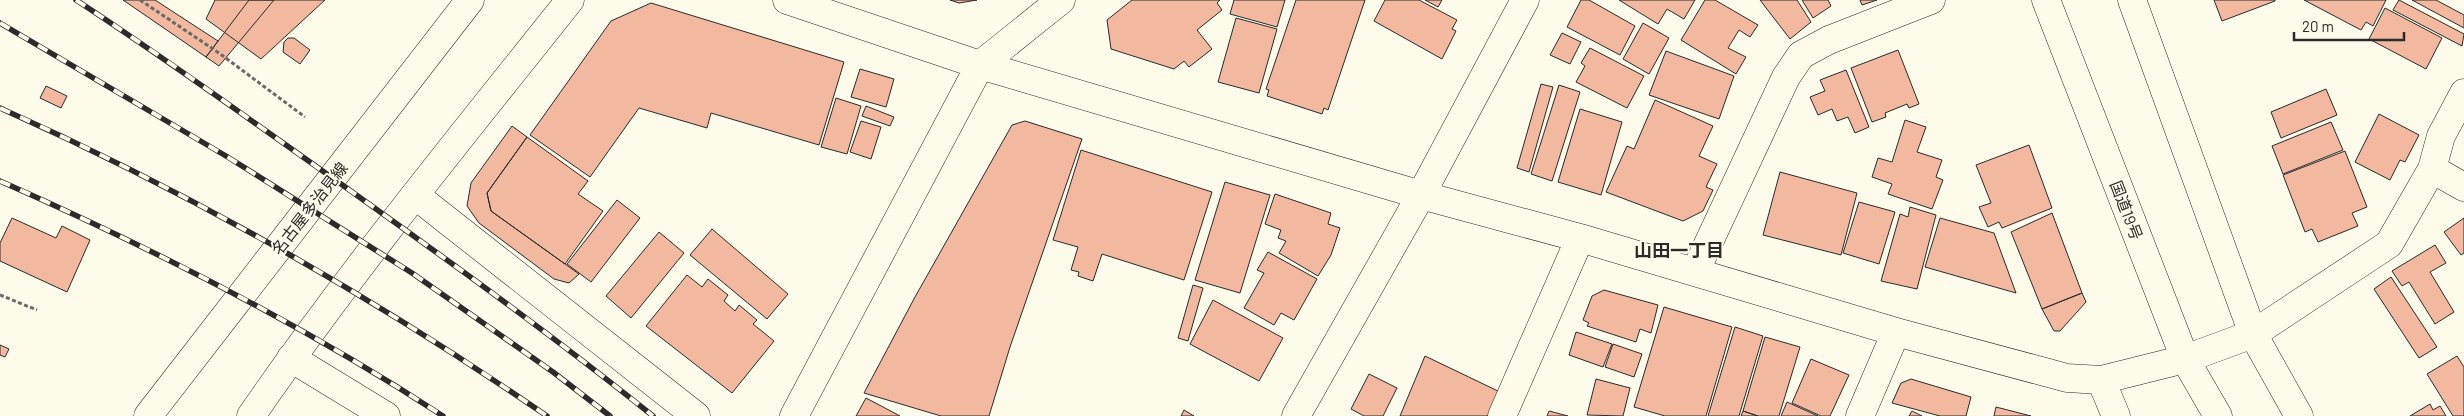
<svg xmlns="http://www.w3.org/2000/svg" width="2464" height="416" viewBox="0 0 2464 416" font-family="Barlow,'Noto Sans JP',sans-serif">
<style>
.building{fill:#f2b8a0;stroke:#2b2b2b}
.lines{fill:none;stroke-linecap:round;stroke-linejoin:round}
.minor-casing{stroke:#2b2b2b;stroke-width:29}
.major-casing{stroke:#2b2b2b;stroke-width:29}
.highway-casing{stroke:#2b2b2b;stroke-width:29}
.path{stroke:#6a6964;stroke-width:3;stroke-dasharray:4 2.5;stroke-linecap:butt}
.minor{stroke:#fdfbea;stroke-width:28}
.major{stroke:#fdfbea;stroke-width:28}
.highway{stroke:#fdfbea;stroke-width:28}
.rail-casing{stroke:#2b2b2b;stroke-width:5.5}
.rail{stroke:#fdfbea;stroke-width:4;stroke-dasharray:11;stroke-linecap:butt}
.labels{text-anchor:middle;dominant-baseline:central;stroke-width:4;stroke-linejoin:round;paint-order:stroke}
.street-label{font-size:16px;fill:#2b2b2b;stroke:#fdfbea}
.neighbourhood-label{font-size:18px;font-weight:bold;fill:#2b2b2b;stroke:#fdfbea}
</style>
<rect width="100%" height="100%" fill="#fdfbea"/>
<path class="building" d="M 123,0 L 155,0 L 218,41 L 206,57 Z
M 215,0 L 325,0 L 261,59 L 206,19 Z
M 249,0 L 274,0 L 219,66 L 206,57 Z
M 950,0 L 977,0 L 959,3 Z
M 1132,0 L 1220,0 L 1217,3 L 1222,10 L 1197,30 L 1212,49 L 1189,67 L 1184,61 L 1174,69 L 1111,49 L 1107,20 Z
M 1234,0 L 1285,0 L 1277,27 L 1230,14 Z
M 1296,0 L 1365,0 L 1328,110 L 1324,108 L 1322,114 L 1267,96 L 1269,90 L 1266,89 Z
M 1385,0 L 1419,0 L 1457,20 L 1452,29 L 1456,31 L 1442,59 L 1374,21 Z
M 1425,0 L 1442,0 L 1438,7 Z
M 1581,0 L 1589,0 L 1635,26 L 1620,55 L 1567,27 Z
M 1619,0 L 1695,0 L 1684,19 L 1667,9 L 1658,24 Z
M 1705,0 L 1715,0 L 1758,25 L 1750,37 L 1739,30 L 1728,48 L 1746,57 L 1736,74 L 1681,40 Z
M 1760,0 L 1797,0 L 1811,22 L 1790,39 Z
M 1802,0 L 1828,0 L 1831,6 L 1813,18 Z
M 1860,0 L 1877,0 L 1862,5 Z
M 2214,0 L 2275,0 L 2275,1 L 2222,21 Z
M 2304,0 L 2386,0 L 2373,26 L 2366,22 L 2361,30 Z
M 2399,0 L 2464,34 L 2462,46 L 2393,10 Z
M 2412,0 L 2436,0 L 2464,15 L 2464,28 Z
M 651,3 L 844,62 L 819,145 L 711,113 L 707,128 L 639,108 L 590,177 L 530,135 L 611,21 Z
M 2385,8 L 2442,38 L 2426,69 L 2369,39 Z
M 1236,18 L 1277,29 L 1259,93 L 1218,82 Z
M 1643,23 L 1669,38 L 1649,74 L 1623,59 Z
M 1562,33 L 1581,42 L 1570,64 L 1550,55 Z
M 288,38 L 294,38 L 310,50 L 300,64 L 283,52 L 284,42 Z
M 1590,48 L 1644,76 L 1627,108 L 1576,82 L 1585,66 L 1581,63 Z
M 1898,50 L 1919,104 L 1909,108 L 1907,104 L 1885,113 L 1886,117 L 1872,122 L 1851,68 Z
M 1666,51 L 1734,76 L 1719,119 L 1649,95 Z
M 860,69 L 894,79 L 886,107 L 851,97 Z
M 1846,70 L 1869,127 L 1855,133 L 1848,117 L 1837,121 L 1832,109 L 1818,115 L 1810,97 L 1825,91 L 1820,80 Z
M 1541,84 L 1553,87 L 1529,172 L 1517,168 Z
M 1559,85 L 1580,92 L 1552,181 L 1531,174 Z
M 46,86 L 67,96 L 61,108 L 40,98 Z
M 2326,89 L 2337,115 L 2281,138 L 2271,112 Z
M 836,98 L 861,106 L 847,154 L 821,147 Z
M 1655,100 L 1713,126 L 1699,156 L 1717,164 L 1706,187 L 1713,190 L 1703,211 L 1683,221 L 1606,192 L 1627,146 L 1634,149 Z
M 866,106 L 894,117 L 890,126 L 862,116 Z
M 1580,109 L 1622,122 L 1601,195 L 1558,182 Z
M 2379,114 L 2419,135 L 2405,162 L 2400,160 L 2390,180 L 2355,162 Z
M 1905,120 L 1926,127 L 1917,152 L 1942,160 L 1936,177 L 1943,180 L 1932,209 L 1888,194 L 1892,184 L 1872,177 L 1878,158 L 1892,162 Z
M 861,121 L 881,127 L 871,159 L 850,152 Z
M 1025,121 L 1082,139 L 1010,347 L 989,416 L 941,416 L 864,393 L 915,297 L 1012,125 Z
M 2331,122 L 2343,150 L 2283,174 L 2272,146 Z
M 512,126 L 527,137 L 487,193 L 491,211 L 579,274 L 569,283 L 554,279 L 479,223 L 467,206 L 471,183 Z
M 527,137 L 588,181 L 578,194 L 603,211 L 565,264 L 491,211 L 487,193 Z
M 2029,145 L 2052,208 L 2002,228 L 1999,222 L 1988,227 L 1979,207 L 1991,203 L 1976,165 Z
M 1081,150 L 1212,192 L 1184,280 L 1102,254 L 1093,281 L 1078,276 L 1079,272 L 1071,270 L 1078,247 L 1053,240 Z
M 2345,151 L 2367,207 L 2352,213 L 2358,226 L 2318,242 L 2312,229 L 2305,232 L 2283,175 Z
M 1780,172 L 1857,193 L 1841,255 L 1763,235 Z
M 1225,182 L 1270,195 L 1240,293 L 1195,280 Z
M 1275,194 L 1331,213 L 1328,224 L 1340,228 L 1331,255 L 1318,276 L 1279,253 L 1286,241 L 1278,238 L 1281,230 L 1265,224 Z
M 617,200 L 640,218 L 591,282 L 567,264 Z
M 1859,202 L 1895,212 L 1879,264 L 1843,253 Z
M 1910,207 L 1936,215 L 1917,289 L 1881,281 L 1900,214 L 1908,217 Z
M 2052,213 L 2082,293 L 2042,309 L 2011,232 Z
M 12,218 L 56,238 L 62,226 L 90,240 L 67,292 L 0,261 L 0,243 Z
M 1940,218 L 1994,233 L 2016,293 L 1925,267 Z
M 2464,218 L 2464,253 L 2461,255 L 2444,232 Z
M 712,229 L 788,294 L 767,319 L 690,255 Z
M 659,232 L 684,253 L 631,318 L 606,296 Z
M 2435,245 L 2446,263 L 2430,272 L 2454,312 L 2435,324 L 2409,282 L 2402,286 L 2392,271 Z
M 1268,252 L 1317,279 L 1294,320 L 1281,313 L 1274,325 L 1244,308 L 1264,273 L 1257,270 Z
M 687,275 L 702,287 L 708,279 L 728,295 L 724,301 L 735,311 L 739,305 L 757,320 L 753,324 L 774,341 L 732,393 L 646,326 Z
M 2391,277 L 2437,347 L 2419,358 L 2374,289 Z
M 1193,285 L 1203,288 L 1188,341 L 1178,338 Z
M 1604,290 L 1658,305 L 1651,333 L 1640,329 L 1636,342 L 1587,326 L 1589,323 L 1583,320 L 1592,296 Z
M 2082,293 L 2086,302 L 2060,331 L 2054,331 L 2042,309 Z
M 1213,300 L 1283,338 L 1259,381 L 1190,344 Z
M 1664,307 L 1732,327 L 1706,416 L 1665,416 L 1634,407 Z
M 1735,327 L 1763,336 L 1739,416 L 1708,416 Z
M 1576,332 L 1612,344 L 1603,367 L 1569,355 Z
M 1765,337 L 1800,347 L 1779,416 L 1758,416 L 1743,411 Z
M 1613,344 L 1642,354 L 1634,377 L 1605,367 Z
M 0,345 L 9,349 L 5,357 L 0,355 Z
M 1425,356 L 1500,392 L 1488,416 L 1400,416 Z
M 2457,356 L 2464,367 L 2464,416 L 2453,416 L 2427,374 Z
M 1811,359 L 1849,375 L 1830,416 L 1821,416 L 1792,403 Z
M 1369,374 L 1397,388 L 1383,416 L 1364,416 L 1351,409 Z
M 1596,379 L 1630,388 L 1623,416 L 1587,415 Z
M 1911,379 L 1971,397 L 1966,416 L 1940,416 L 1892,403 L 1901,383 Z
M 866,398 L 900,416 L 856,416 Z
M 1787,402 L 1818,416 L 1781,416 Z
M 2430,404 L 2433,410 L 2440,406 L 2446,416 L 2410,416 Z
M 1996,407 L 2031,416 L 1994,416 Z
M 1184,410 L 1194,416 L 1181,416 Z
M 1549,411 L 1568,416 L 1547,416 Z
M 1743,411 L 1758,416 L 1741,416 Z
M 1912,411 L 1922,416 L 1909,416 Z"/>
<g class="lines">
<g class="minor-casing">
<path id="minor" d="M 787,0 L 980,65 L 1421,195 L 1580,238 L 1896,332 L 2067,378 L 2101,380 L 2185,359 L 2253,334 L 2389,244 L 2432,169 L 2441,136 L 2464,93
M 2432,169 L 2464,187
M 415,195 L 696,416
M 1695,272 L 1786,77 L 1801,55 L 1829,40 L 1931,0
M 291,358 L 386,416
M 2101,380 L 2116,416
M 794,416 L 980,65 L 1061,0
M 1296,416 L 1421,195 L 1525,0
M 1502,416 L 1580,238
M 1860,416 L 1896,332"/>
</g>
<g class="major-casing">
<path id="major" d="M 148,416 L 470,0
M 251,416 C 350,272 461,137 570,0"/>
</g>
<g class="highway-casing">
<path id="highway" d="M 2046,0 L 2185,359 L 2218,416
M 2132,0 L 2253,334 L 2299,416"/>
</g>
<path class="path" d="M 140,0 L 219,53 L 305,117
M 0,295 L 37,310"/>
<use href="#minor" class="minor"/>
<use href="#major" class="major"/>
<use href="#highway" class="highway"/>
<g class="rail-casing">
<path id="rail" d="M 76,0 C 171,62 263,129 355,194 C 456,266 556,338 653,416
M 0,23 L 226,156 L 412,273 L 553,372 L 610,416
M 0,108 C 191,193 375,298 547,416
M 0,181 C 152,248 303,325 443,416"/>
</g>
<use href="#rail" class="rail"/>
</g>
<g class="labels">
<g class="street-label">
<text transform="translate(309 208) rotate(-52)">名古屋多治見線</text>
<text transform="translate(2127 210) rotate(69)">国道19号</text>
</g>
<g class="neighbourhood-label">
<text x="1679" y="250">山田一丁目</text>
</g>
</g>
<path d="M2294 32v8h110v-8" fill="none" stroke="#2b2b2b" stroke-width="2.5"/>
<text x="2302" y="32" font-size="15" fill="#2b2b2b" stroke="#fdfbea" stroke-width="4" paint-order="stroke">20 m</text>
</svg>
